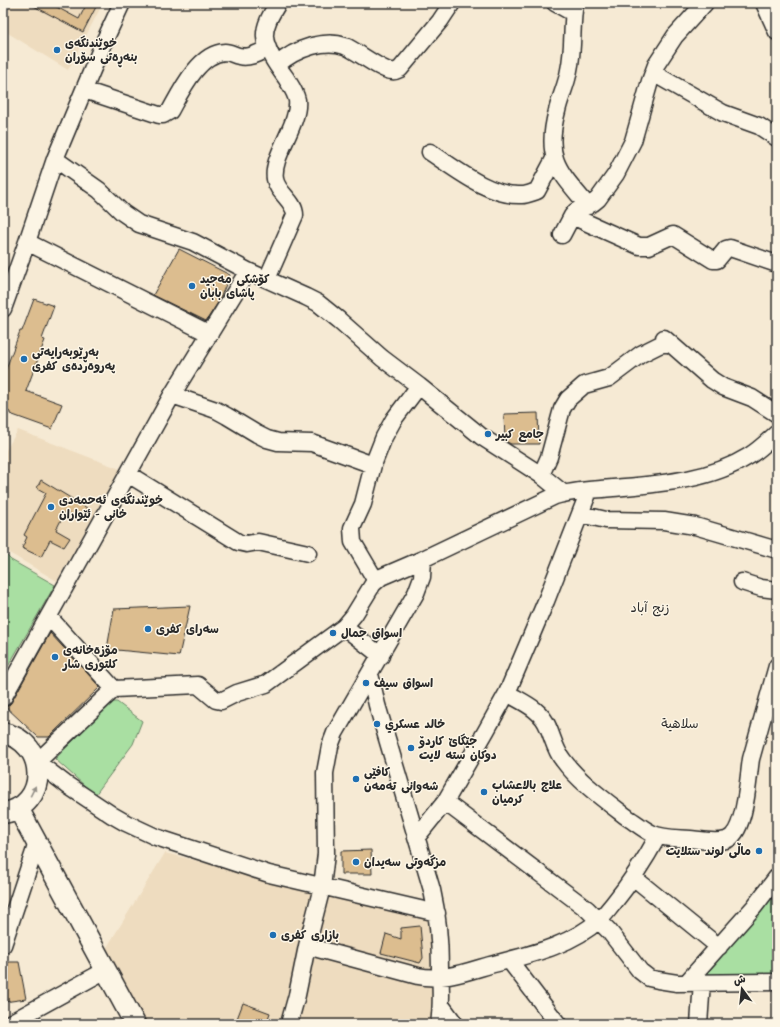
<svg xmlns="http://www.w3.org/2000/svg" width="780" height="1027" viewBox="0 0 780 1027" font-family="'Architects Daughter','Playpen Sans Arabic',sans-serif">
<style>
.built{fill:#eedcbf}
.green{fill:#a9dfa2;stroke:#6a8566}
.building{fill:#dcbd8f;stroke:#2b2b2b}
.lines{fill:none;stroke-linecap:round;stroke-linejoin:round}
.minor-casing{stroke:#2b2b2b;stroke-width:19}
.major-casing{stroke:#2b2b2b;stroke-width:23}
.minor{stroke:#fcf5e5;stroke-width:16}
.major{stroke:#fcf5e5;stroke-width:20}
.oneway{fill:#949088}
.poi-dot{fill:#1f6fb2;stroke:#fcf5e5;stroke-width:1.5}
.labels{text-anchor:middle;dominant-baseline:central;stroke-width:3;stroke-linejoin:round;paint-order:stroke}
.poi-label{font-size:12px;font-weight:bold;fill:#2b2b2b;stroke:#fcf5e5;text-anchor:start}
.neighbourhood-label{font-size:13px;fill:#2b2b2b;stroke:#fcf5e5}
</style>
<rect width="100%" height="100%" fill="#f6ead4"/>
<filter id="ink" filterUnits="userSpaceOnUse"><feTurbulence type="fractalNoise" baseFrequency=".025" numOctaves="2"/><feDisplacementMap in="SourceGraphic" scale="8" xChannelSelector="R" yChannelSelector="G"/><feConvolveMatrix kernelMatrix="1 2 1 2 8 2 1 2 1" color-interpolation-filters="sRGB"/></filter>
<g filter="url(#ink)">
<path class="built" d="M 3,3 L 103,3 L 68,70 L 3,30 Z
M 18,430 L 120,469 L 57,581 L 11,554 L 3,545 L 3,455 Z
M 165,853 L 430,918 L 448,1024 L 141,1024 L 104,952 Z"/>
<path class="green" d="M 3,552 L 11,560 L 55,585 L 3,675 Z
M 112,702 L 117,702 L 142,721 L 133,744 L 95,795 L 55,759 Z
M 777,890 L 777,977 L 705,976 L 765,906 Z"/>
<path class="building" d="M 28,3 L 49,3 L 79,19 L 87,3 L 98,3 L 83,32 Z
M 179,249 L 230,275 L 219,301 L 206,321 L 153,295 Z
M 34,299 L 54,306 L 42,339 L 45,340 L 26,391 L 62,404 L 52,429 L 10,414 L 10,412 L 3,409 L 3,377 L 20,331 L 22,331 Z
M 538,413 L 539,444 L 511,444 L 505,441 L 504,414 Z
M 41,480 L 87,508 L 80,520 L 65,512 L 56,530 L 70,538 L 64,547 L 50,540 L 41,557 L 22,548 L 27,537 L 24,535 L 46,493 L 37,488 Z
M 190,606 L 179,656 L 107,649 L 114,609 Z
M 50,633 L 100,687 L 49,737 L 38,737 L 6,707 L 11,703 Z
M 371,850 L 372,874 L 341,874 L 341,851 Z
M 420,926 L 423,958 L 420,963 L 381,953 L 386,934 L 401,939 L 401,928 Z
M 3,962 L 19,962 L 26,999 L 4,1002 Z
M 243,1003 L 270,1013 L 266,1024 L 235,1024 Z"/>
<g class="lines">
<g class="minor-casing">
<path id="minor" d="M 555,3 L 573,13
M 575,3 C 571,25 574,48 569,70 C 567,84 560,97 557,111 C 544,159 559,171 588,206
M 764,3 L 777,32
M 277,65 C 288,55 298,50 312,46 C 323,43 334,42 345,46 C 357,51 382,71 392,71 C 395,72 398,70 400,69 L 440,21 L 452,3
M 653,73 L 723,113 L 759,126 L 777,138
M 84,90 L 159,115 L 163,115 L 170,111 C 181,91 199,53 225,52 C 230,52 234,55 239,56 C 250,59 260,52 268,48
M 430,152 C 456,169 490,197 522,195 C 527,195 533,192 537,191 L 554,159
M 55,159 L 99,190 L 123,213 L 139,224 L 193,242 L 248,271 L 306,297 L 318,303 L 339,320 L 382,358 L 419,386 L 482,437 L 541,475 L 563,493
M 572,216 L 639,246 L 649,246 L 673,235 L 713,260 L 717,260 L 726,249 L 730,248 L 777,264
M 562,235 L 572,216 L 576,211 L 593,203 L 598,199 L 616,174 L 633,141 L 650,81 L 656,65 L 675,36 L 705,3
M 27,242 L 210,334
M 267,279 L 295,215 C 295,201 277,193 275,179 C 271,156 300,124 297,100 C 295,91 290,85 286,78 C 278,67 266,51 265,37 C 264,25 272,13 278,3
M 3,309 L 27,242 L 55,159 L 103,44 L 122,3
M 664,338 L 712,380 L 723,387 L 752,398 L 777,414
M 172,395 L 216,410 L 227,416 L 257,434 L 267,439 L 278,442 L 312,443 L 373,465
M 128,474 L 238,542 L 247,544 L 258,542 L 308,553
M 541,475 L 549,457 L 562,409 L 568,399 L 584,385 L 609,378 L 641,354 L 659,345 L 669,343
M 580,514 L 606,520 L 664,521 L 695,526 L 777,550
M 376,581 L 353,542 L 352,528 L 363,504 L 373,465 L 384,437 L 394,419 L 419,386
M 742,582 L 761,588 L 777,590
M 49,617 L 114,689
M 344,627 L 381,656
M 370,674 L 377,705 L 432,890 C 438,916 440,942 440,968 C 441,987 442,1005 439,1024
M 507,693 C 522,702 541,709 548,727 C 553,738 555,750 563,760 C 579,782 606,801 628,818 C 636,823 643,829 651,833 C 663,839 677,838 690,839 C 700,840 715,843 726,840 C 746,834 748,777 751,759 L 777,666
M 3,698 L 172,395 L 248,271
M 445,802 L 587,909 L 609,931 L 640,971 L 649,978 L 658,980 L 677,983 L 777,982
M 416,838 L 445,802 L 486,731 L 507,693 L 546,601 L 589,491
M 633,877 L 719,947
M 437,913 L 269,874 L 156,837 L 126,823 L 112,815 L 67,785 L 37,762 L 114,689 L 198,685 L 216,700 L 221,701 L 237,693 L 266,684 L 344,627 L 354,615 L 373,584 L 381,577 L 423,559 L 555,496 C 574,490 593,490 613,488 C 658,484 709,481 749,456 C 759,450 768,441 777,433
M 3,945 L 37,843
M 307,946 L 418,976 C 443,981 466,972 490,965 C 527,955 569,947 599,920 C 604,916 608,910 613,904 C 630,883 645,860 658,836
M 509,960 L 558,1024
M 687,982 L 754,907 L 777,877
M 441,1005 L 455,1024
M 8,1024 L 106,970
M 289,1024 L 297,995 L 307,946 L 322,887 L 326,854 L 325,773 L 330,746 L 335,733 L 416,593 L 422,577 L 423,559
M 699,1024 L 702,982"/>
</g>
<g class="major-casing">
<path id="major" d="M 3,733 C 49,742 49,807 3,813
M 18,808 L 135,1024"/>
</g>
<use href="#minor" class="minor"/>
<use href="#major" class="major"/>
</g>
<defs><path id="oneway-solid" d="M-6-.8H1V-3.2L6.5 0L1 3.2V.8H-6Z"/></defs>
<use class="oneway" href="#oneway-solid" transform="translate(33 791) rotate(-63)"/>
</g>
<g class="poi-dot">
<circle cx="57" cy="50" r="4"/>
<circle cx="192" cy="286" r="4"/>
<circle cx="24" cy="359" r="4"/>
<circle cx="488" cy="434" r="4"/>
<circle cx="51" cy="507" r="4"/>
<circle cx="148" cy="629" r="4"/>
<circle cx="333" cy="633" r="4"/>
<circle cx="55" cy="657" r="4"/>
<circle cx="366" cy="683" r="4"/>
<circle cx="377" cy="724" r="4"/>
<circle cx="411" cy="748" r="4"/>
<circle cx="356" cy="779" r="4"/>
<circle cx="484" cy="792" r="4"/>
<circle cx="759" cy="851" r="4"/>
<circle cx="356" cy="862" r="4"/>
<circle cx="273" cy="935" r="4"/>
</g>
<g class="labels">
<g class="poi-label">
<text x="65" y="43">خوێندنگەی<tspan x="65" dy="14">بنەڕەتی سۆران</tspan></text>
<text x="200" y="279">کۆشکی مەجید<tspan x="200" dy="14">پاشای بابان</tspan></text>
<text x="32" y="352">بەڕێوبەرایەتی<tspan x="32" dy="14">پەروەردەی کفری</tspan></text>
<text x="496" y="434">جامع كبير</text>
<text x="59" y="500">خوێندنگەی ئەحمەدی<tspan x="59" dy="14">خانی - ئێواران</tspan></text>
<text x="156" y="629">سەرای کفری</text>
<text x="341" y="633">اسواق جمال</text>
<text x="63" y="650">مۆزەخانەی<tspan x="63" dy="14">کلتوری شار</tspan></text>
<text x="374" y="683">اسواق سيف</text>
<text x="385" y="724">خالد عسکري</text>
<text x="419" y="741">جێگاێ کاردۆ<tspan x="419" dy="14">دوکان ستە لایت</tspan></text>
<text x="364" y="772">کافێی<tspan x="364" dy="14">شەوانی تەمەن</tspan></text>
<text x="492" y="785">علاج بالاعشاب<tspan x="492" dy="14">كرميان</tspan></text>
<text x="751" y="851" text-anchor="end">ماڵی لوند ستلایت</text>
<text x="364" y="862">مزگەوتی سەیدان</text>
<text x="281" y="935">بازاری کفری</text>
</g>
<g class="neighbourhood-label">
<text x="650" y="608">زنج آباد</text>
<text x="680" y="724">سلاهية</text>
</g>
</g>
<rect width="780" height="1027" fill="none" stroke="#fcf5e5" stroke-width="16"/>
<rect x="8" y="8" width="764" height="1011" fill="none" stroke="#2b2b2b" stroke-width="1.5" filter="url(#ink)"/>
<g transform="translate(742 989) rotate(345)" stroke="#fcf5e5" stroke-width="3" paint-order="stroke">
<path d="M0-3L7 15L0 10L-7 15Z" fill="#2b2b2b"/>
<text y="-6" font-size="11" font-weight="bold" text-anchor="middle" fill="#2b2b2b">ش</text>
</g>
</svg>
